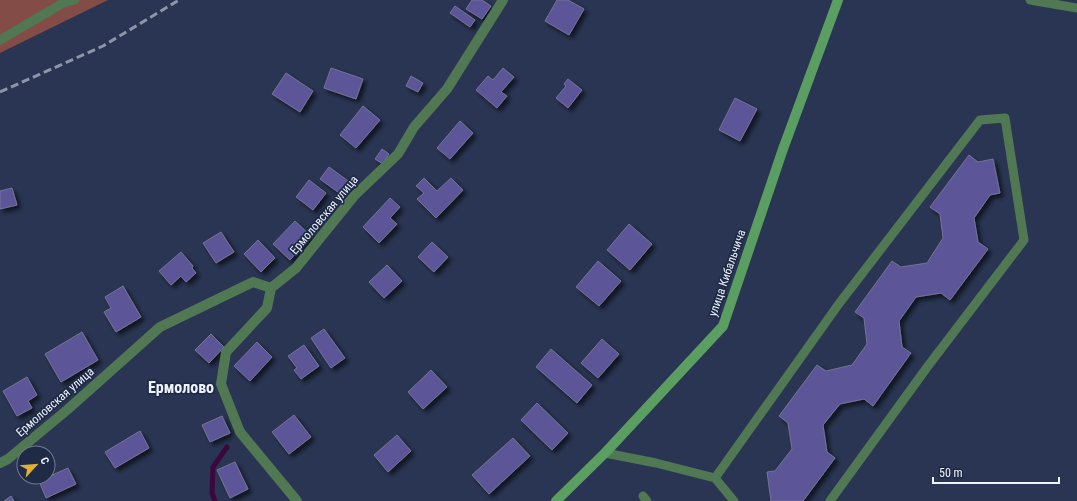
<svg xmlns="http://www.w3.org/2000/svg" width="1077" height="501" viewBox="0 0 1077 501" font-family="'Roboto Condensed',sans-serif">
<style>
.garden{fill:#844c46}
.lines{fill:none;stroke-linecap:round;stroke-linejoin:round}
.stream{stroke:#3b073d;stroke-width:5}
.building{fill:#5b5498;stroke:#757497;filter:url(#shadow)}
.lane{stroke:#507953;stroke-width:9}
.street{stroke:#507953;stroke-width:10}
.secondary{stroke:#5b9e61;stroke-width:10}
.rail{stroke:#8c95a9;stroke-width:3;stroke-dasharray:8 4;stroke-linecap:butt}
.labels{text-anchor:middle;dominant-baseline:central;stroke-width:3.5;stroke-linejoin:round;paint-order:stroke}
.street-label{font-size:12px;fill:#edf2fd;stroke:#1f2b46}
.district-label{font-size:16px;font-weight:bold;fill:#edf2fd;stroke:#1f2b46}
</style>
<defs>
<filter id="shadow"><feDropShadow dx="3.5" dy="3.5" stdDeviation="2" flood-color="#0009"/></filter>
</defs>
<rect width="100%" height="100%" fill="#293552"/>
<path class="garden" d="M 0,0 L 108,0 L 0,53 Z"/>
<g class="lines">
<path class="stream" d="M 215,501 L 212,493 L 213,467 L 227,447"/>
</g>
<path class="building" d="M 472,0 L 482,0 L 491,6 L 482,19 L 466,9 Z
M 557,0 L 568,0 L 584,9 L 569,35 L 545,21 Z
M 455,6 L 475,20 L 470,27 L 450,13 Z
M 331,68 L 363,79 L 356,99 L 324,88 Z
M 503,68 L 514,77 L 501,92 L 507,96 L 497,108 L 476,90 L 488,76 L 493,80 Z
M 286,73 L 313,91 L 300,112 L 272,94 Z
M 411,76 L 423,83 L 418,92 L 406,86 Z
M 568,79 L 582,90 L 568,108 L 556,98 L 566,86 L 564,84 Z
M 735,98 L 757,109 L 740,141 L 719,130 Z
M 363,106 L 380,120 L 356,148 L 340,135 Z
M 460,121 L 473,133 L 450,159 L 437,148 Z
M 382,149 L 389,154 L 383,164 L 375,159 Z
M 969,155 L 978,162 L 993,159 L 1000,193 L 990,195 L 974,218 L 978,242 L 988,249 L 950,300 L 941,293 L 916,297 L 899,321 L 902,347 L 911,353 L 873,406 L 864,399 L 840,404 L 823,425 L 827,452 L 835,458 L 803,501 L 771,501 L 767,472 L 775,471 L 792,449 L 788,423 L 779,416 L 817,365 L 826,371 L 852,365 L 867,344 L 864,318 L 855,312 L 892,261 L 901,267 L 927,263 L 943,238 L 940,214 L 930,207 Z
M 329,167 L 351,183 L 342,195 L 320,179 Z
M 424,178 L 437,191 L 451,178 L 463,190 L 436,218 L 417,199 L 424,193 L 416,186 Z
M 309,180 L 326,193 L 313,210 L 296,197 Z
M 12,188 L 17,205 L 0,209 L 0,191 Z
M 390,198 L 400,207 L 390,218 L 397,224 L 379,243 L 363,227 Z
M 295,221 L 312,237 L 290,260 L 273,244 Z
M 629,224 L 652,244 L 630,270 L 607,250 Z
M 221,232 L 234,252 L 216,263 L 203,243 Z
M 258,240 L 275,258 L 261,272 L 244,254 Z
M 432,242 L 448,257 L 434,272 L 418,257 Z
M 181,252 L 193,266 L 192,268 L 196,273 L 186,282 L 181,276 L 171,285 L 159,271 Z
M 598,261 L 621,281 L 599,306 L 576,287 Z
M 387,265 L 402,281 L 384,298 L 369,282 Z
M 123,286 L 141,317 L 116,332 L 104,312 L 111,308 L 105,297 Z
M 324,329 L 345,358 L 331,368 L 311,338 Z
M 82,332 L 98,360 L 61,382 L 45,354 Z
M 211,334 L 224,347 L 209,363 L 195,350 Z
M 602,339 L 619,354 L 598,378 L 581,363 Z
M 257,342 L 272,357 L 250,381 L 234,366 Z
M 304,345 L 319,366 L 301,379 L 294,370 L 297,368 L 288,356 Z
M 551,349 L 592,385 L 577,403 L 536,367 Z
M 431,370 L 447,387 L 423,409 L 408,392 Z
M 27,377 L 37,395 L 28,401 L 32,408 L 17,416 L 3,391 Z
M 537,403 L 568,433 L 552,450 L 521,420 Z
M 294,415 L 311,437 L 289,454 L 272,432 Z
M 222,416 L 230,433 L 210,442 L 202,425 Z
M 140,431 L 149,448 L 115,468 L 105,452 Z
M 397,435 L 411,451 L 388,472 L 374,455 Z
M 513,438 L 530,456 L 489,494 L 472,475 Z
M 235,462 L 248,489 L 230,498 L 217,470 Z
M 68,468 L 76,484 L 46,498 L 39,481 Z
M 11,496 L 14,501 L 4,501 Z"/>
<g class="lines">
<path class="lane" d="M 1030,0 L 1077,8
M 0,40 L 63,3 L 75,0
M 605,453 L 656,463 L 715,478 L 734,501
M 715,478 L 838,305 L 980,120 L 1005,118 L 1024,240 L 928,366 L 830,501
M 643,496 L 647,501"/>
<path class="street" d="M 271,288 L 267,308 L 226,352 L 221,384 L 240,432 L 297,501
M 0,463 L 8,459 L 67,410 L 160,327 L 253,282 L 271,288 L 296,268 L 354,196 L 398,154 L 414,127 L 447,89 L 503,0"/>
<path class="secondary" d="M 556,501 L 605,453 L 723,326 L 783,149 L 838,0"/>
<path class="rail" d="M 0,92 L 103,46 L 179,0"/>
</g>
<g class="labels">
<g class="street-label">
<text transform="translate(324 215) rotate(-50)">Ермоловская улица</text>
<text transform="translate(727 273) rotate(-71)">улица Кибальчича</text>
<text transform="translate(55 402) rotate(-41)">Ермоловская улица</text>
</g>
<g class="district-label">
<text x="181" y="387">Ермолово</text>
</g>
</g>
<g transform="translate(36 465) rotate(64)"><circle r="19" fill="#1f2b46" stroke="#717b8f"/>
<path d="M0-3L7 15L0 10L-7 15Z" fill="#e0b034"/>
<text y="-6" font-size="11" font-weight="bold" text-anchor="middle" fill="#edf2fd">С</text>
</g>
<path d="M933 477v6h126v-6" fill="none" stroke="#edf2fd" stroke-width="2"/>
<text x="939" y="477" font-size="12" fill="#edf2fd" stroke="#1f2b46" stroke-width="3" paint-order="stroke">50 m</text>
</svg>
